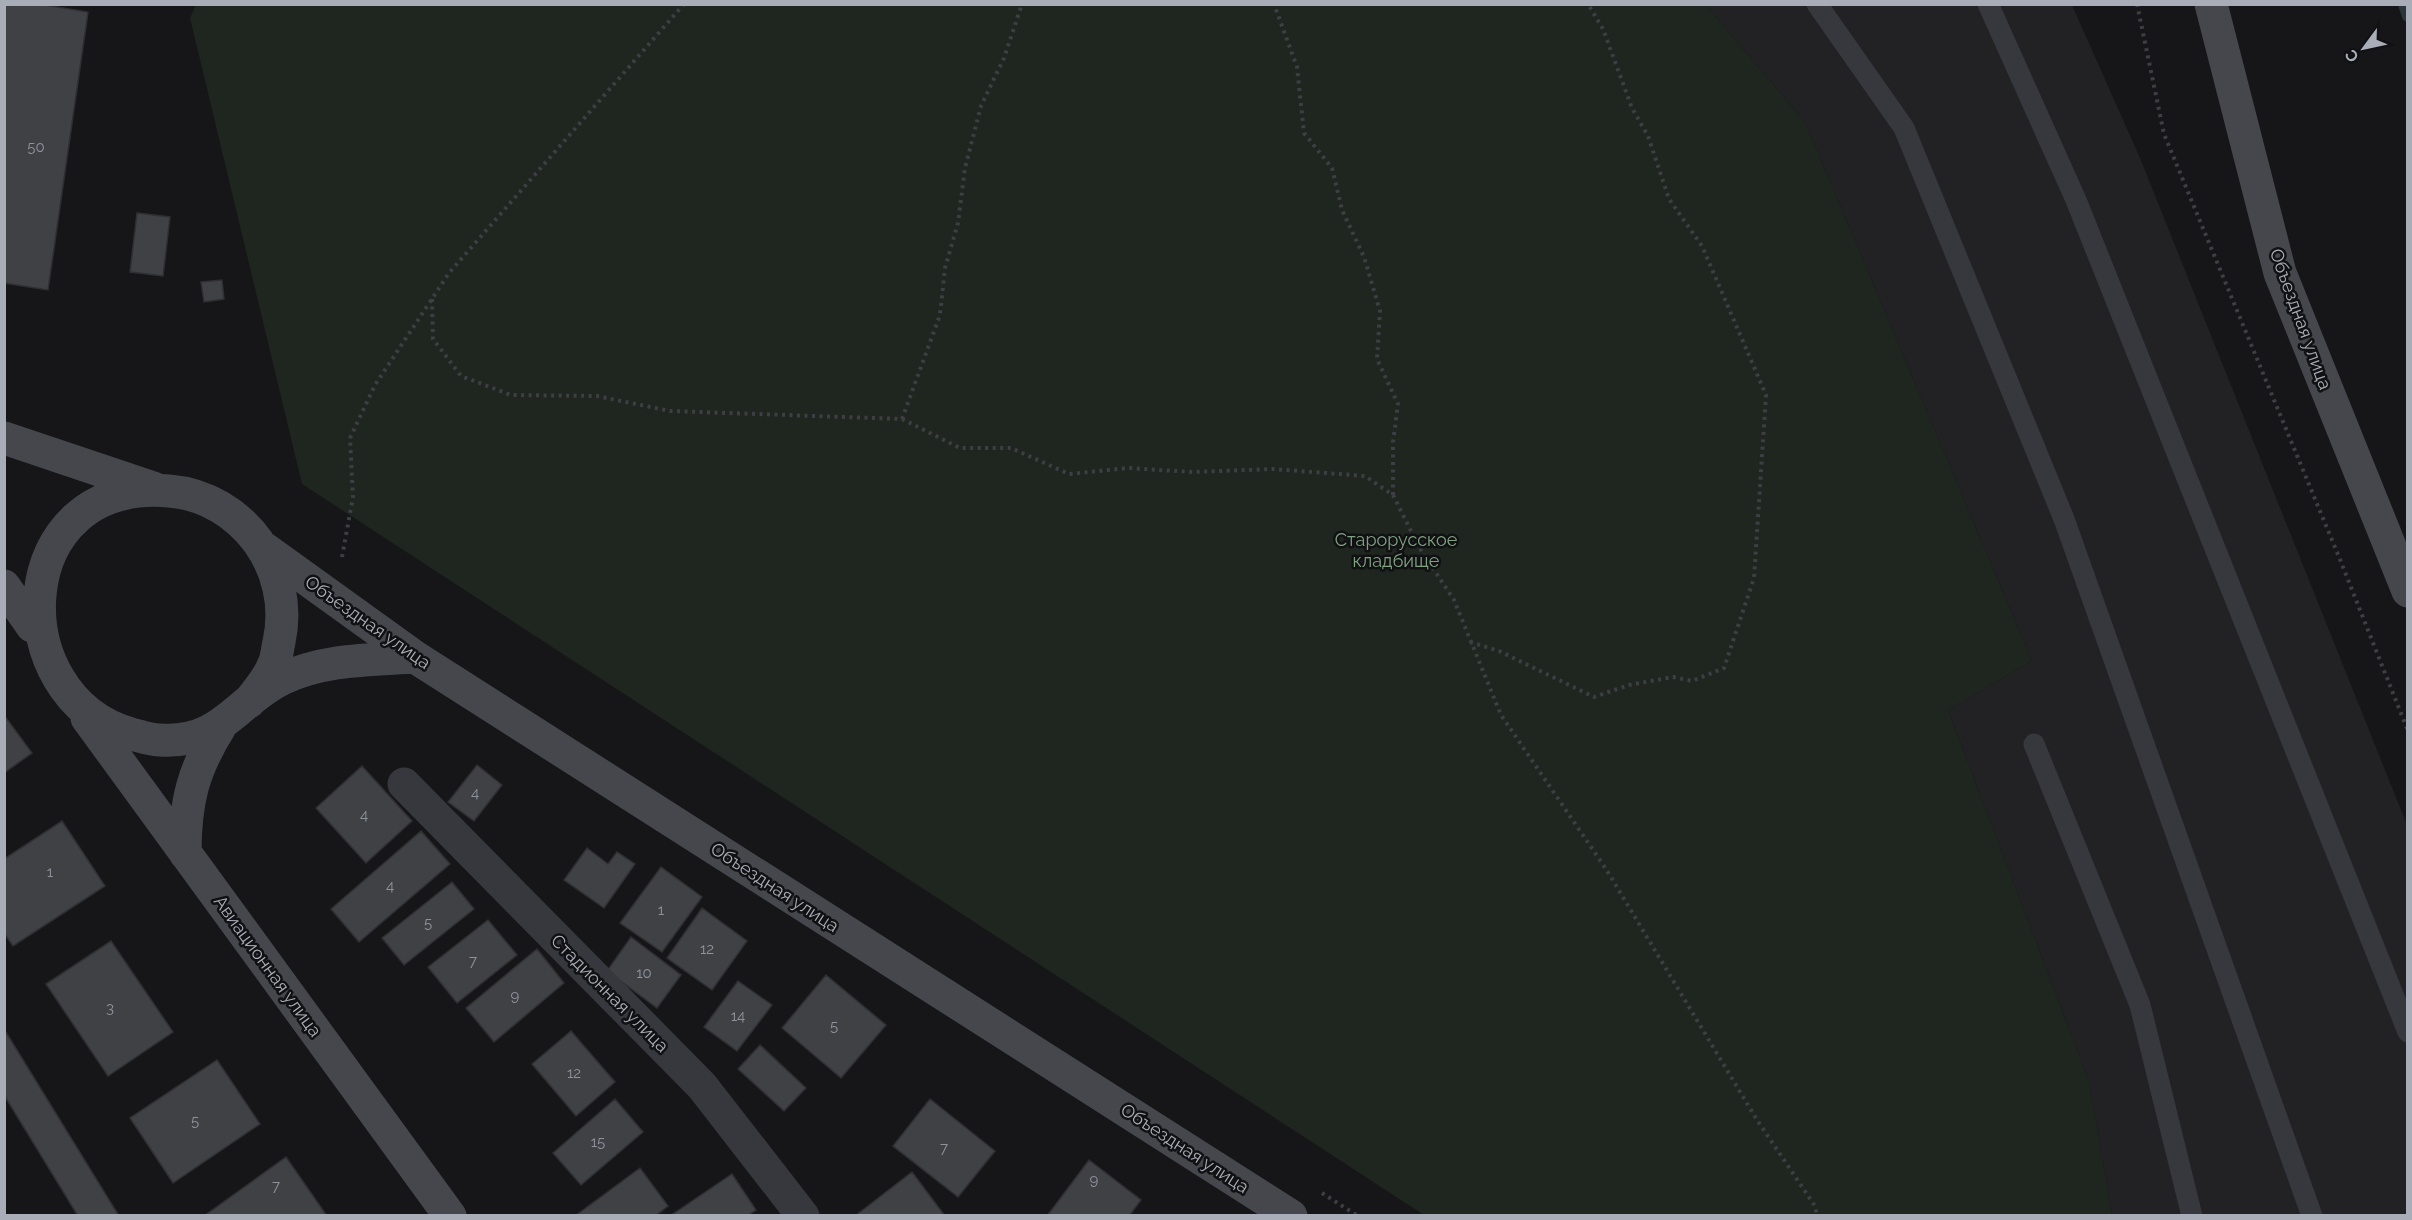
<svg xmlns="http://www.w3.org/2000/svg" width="2412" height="1220" viewBox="0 0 2412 1220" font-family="Raleway,sans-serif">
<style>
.built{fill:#222225}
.green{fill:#1e261f}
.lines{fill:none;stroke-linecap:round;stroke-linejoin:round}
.stream{stroke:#2c353c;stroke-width:12}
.building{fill:#404145;stroke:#303034;stroke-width:1.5}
.path{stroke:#3d3f44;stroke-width:4;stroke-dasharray:3 4.5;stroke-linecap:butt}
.service{stroke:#37383d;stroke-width:21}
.minor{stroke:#37383d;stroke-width:33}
.secondary{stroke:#45474d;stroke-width:33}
.labels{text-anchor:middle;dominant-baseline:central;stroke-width:5;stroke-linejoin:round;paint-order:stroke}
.number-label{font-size:15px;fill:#8e929b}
.street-label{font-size:18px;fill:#a8adb8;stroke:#111113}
.park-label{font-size:18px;fill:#7fa381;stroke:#111113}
</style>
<rect width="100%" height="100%" fill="#161618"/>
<path class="built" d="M 1706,5 L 2072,5 L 2140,158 L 2407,825 L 2407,1215 L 2112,1215 L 2089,1081 L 1948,710 L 2032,661 L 1805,122 Z"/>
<path class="green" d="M 196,5 L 1706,5 L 1805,122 L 2032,661 L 1948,710 L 2089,1081 L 2112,1215 L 1424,1215 L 302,484 L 190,18 Z"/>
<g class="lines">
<path class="stream" d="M 2404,4 L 2408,16"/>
</g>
<path class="building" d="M 4,4 L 39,4 L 88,12 L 48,290 L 4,283 Z
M 137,213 L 170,217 L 163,276 L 130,272 Z
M 222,280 L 224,299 L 204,302 L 201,282 Z
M 4,715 L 32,753 L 4,773 Z
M 477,765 L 502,785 L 474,821 L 448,802 Z
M 362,766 L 412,821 L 366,863 L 316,808 Z
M 62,821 L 105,886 L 13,946 L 4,933 L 4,859 Z
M 421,831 L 450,864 L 359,942 L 331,909 Z
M 587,848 L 608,864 L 617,852 L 635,864 L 604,908 L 564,880 Z
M 661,867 L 702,897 L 662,952 L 620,923 Z
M 452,882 L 474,909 L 404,965 L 382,938 Z
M 702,908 L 747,941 L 712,990 L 667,958 Z
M 488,920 L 517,955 L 457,1003 L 428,967 Z
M 631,937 L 681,975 L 657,1008 L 607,971 Z
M 111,941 L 173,1032 L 108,1076 L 46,984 Z
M 537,949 L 564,983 L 494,1042 L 466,1008 Z
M 826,975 L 886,1025 L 841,1078 L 782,1028 Z
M 738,981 L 772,1005 L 737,1051 L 704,1027 Z
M 4,1029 L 119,1216 L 78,1216 L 4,1095 Z
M 571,1031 L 615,1082 L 576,1116 L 532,1064 Z
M 760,1045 L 806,1088 L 784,1111 L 738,1069 Z
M 217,1060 L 260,1124 L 173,1183 L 130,1118 Z
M 615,1099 L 643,1132 L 581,1185 L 553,1153 Z
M 930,1099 L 995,1151 L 958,1197 L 893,1146 Z
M 286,1157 L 327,1216 L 204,1216 Z
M 1089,1160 L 1141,1200 L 1129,1216 L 1047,1216 Z
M 640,1168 L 668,1206 L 655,1216 L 575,1216 Z
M 912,1172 L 945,1216 L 855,1216 Z
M 732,1174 L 756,1210 L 747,1216 L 670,1216 Z"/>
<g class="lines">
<path class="path" d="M 2137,4 L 2164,134 L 2339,557 L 2408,731
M 432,299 L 433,339 L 461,376 L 511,395 L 597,396 L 670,411 L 902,419 L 940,315 L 945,268 L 958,223 L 965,168 L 981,106 L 1004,58 L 1022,4
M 902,419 L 960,448 L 1011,448 L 1069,474 L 1128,468 L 1192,472 L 1273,469 L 1365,476 L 1393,495 L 1393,442 L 1398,404 L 1377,359 L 1380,311 L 1364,257 L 1342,210 L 1332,168 L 1304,133 L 1297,67 L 1274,4
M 1393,495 L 1419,547 L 1454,600 L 1501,715 L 1606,869 L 1757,1120 L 1815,1206 L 1817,1216
M 342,557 L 353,497 L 350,438 L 375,385 L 449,273 L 684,4
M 1470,642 L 1499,651 L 1594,697 L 1629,685 L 1673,677 L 1692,681 L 1724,668 L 1754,578 L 1766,395 L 1702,246 L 1669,199 L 1648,136 L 1632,108 L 1603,29 L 1588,4
M 1322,1193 L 1358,1216"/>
<path class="service" d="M 1817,4 L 1904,128 L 2064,519 L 2312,1216
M 1988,4 L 2076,200 L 2408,1032
M 2034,744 L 2140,1005 L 2192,1216"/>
<path class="minor" d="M 404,784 L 702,1086 L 803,1216"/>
<path class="secondary" d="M 2211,4 L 2280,273 L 2408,591
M 4,438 L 153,488
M 265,549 L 415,657 L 1291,1216
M 4,586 L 32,626
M 249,702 C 257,691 268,679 273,666 C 277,659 277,650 279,642 C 295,569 243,497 169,491 C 7,477 0,697 131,734 C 140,736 150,740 160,740 C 222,744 235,702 282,679 C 324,659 369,660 415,657
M 87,718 L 450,1216
M 185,853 C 185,802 193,770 220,727"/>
</g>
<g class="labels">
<g class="number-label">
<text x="36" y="147">50</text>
<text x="475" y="793">4</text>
<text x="364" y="815">4</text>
<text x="50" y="872">1</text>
<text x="390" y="886">4</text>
<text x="661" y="910">1</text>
<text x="428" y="923">5</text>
<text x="707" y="949">12</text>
<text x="473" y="961">7</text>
<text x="644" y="973">10</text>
<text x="515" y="996">9</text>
<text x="110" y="1008">3</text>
<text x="738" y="1016">14</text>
<text x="834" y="1026">5</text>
<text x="574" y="1073">12</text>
<text x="195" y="1121">5</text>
<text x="598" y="1142">15</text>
<text x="944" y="1148">7</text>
<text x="1094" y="1180">9</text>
<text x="276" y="1186">7</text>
</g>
<g class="street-label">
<text transform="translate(2301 319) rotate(70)">Объездная улица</text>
<text transform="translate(368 622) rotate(35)">Объездная улица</text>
<text transform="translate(775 887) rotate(33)">Объездная улица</text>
<text transform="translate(268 966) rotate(54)">Авиационная улица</text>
<text transform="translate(610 993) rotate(45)">Стадионная улица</text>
<text transform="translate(1185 1148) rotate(33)">Объездная улица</text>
</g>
<g class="park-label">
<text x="1396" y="539">Старорусское<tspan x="1396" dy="21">кладбище</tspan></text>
</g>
</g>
<rect width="2412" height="1220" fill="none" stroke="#a8adb8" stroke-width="12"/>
<g transform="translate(2364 48) rotate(237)" stroke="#111113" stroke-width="4.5" paint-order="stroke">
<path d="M0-4.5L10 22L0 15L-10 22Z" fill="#a8adb8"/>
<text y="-9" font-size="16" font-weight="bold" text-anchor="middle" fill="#a8adb8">С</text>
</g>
</svg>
